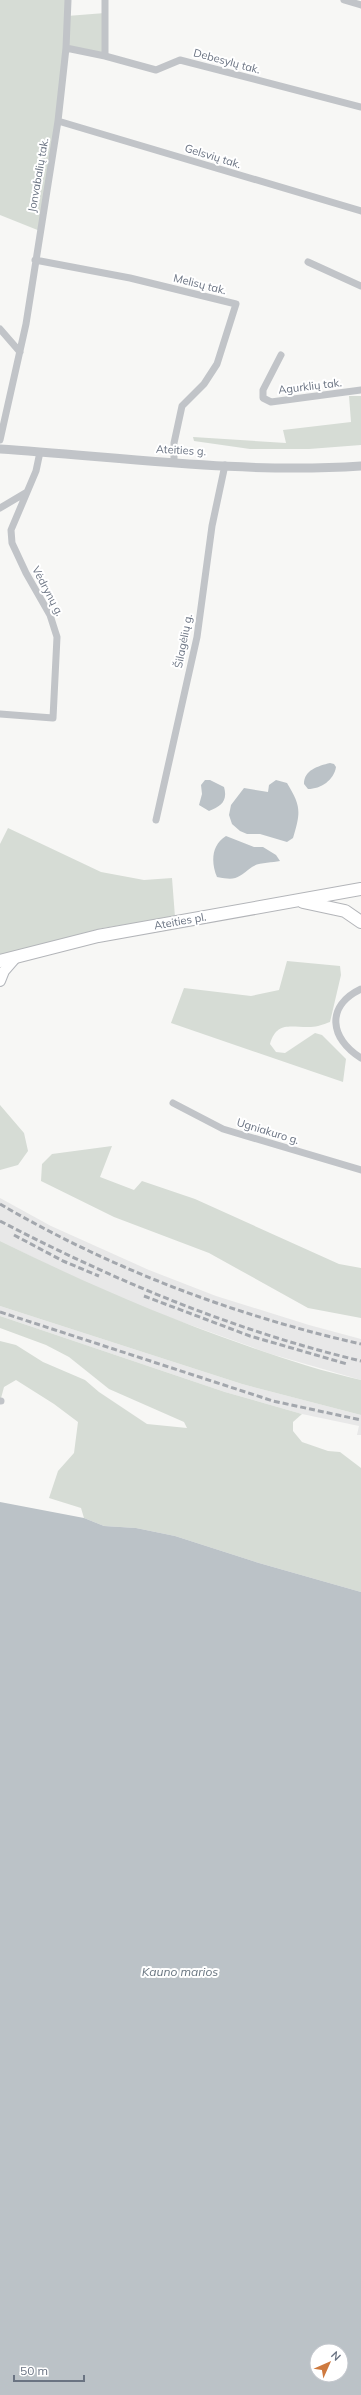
<svg xmlns="http://www.w3.org/2000/svg" width="361" height="2395" viewBox="0 0 361 2395" font-family="Mulish,sans-serif">
<style>
.built{fill:#e8e8e8}
.green{fill:#d6dcd5}
.water{fill:#bbc2c7;fill-rule:evenodd}
.lines{fill:none;stroke-linecap:round;stroke-linejoin:round}
.secondary-casing{stroke:#b4b7bc;stroke-width:12}
.trunk-casing{stroke:#b3b5b9;stroke-width:14}
.minor{stroke:#c1c4c8;stroke-width:7}
.tertiary{stroke:#c1c4c8;stroke-width:9}
.secondary{stroke:#fff;stroke-width:10}
.trunk{stroke:#fff;stroke-width:12}
.rail{stroke:#a3a7ad;stroke-width:3;stroke-dasharray:6 3;stroke-linecap:butt}
.labels{text-anchor:middle;dominant-baseline:central;stroke-width:4;stroke-linejoin:round;paint-order:stroke}
.street-label{font-size:11px;fill:#6a7382;stroke:#fff}
.water-label{font-size:12px;font-style:italic;fill:#66737e;stroke:#fff}
</style>
<rect width="100%" height="100%" fill="#f7f7f5"/>
<path class="built" d="M 0,1198 L 51,1226 L 149,1270 L 216,1296 L 309,1325 L 361,1339 L 361,1380 L 271,1354 L 154,1312 L 64,1273 L 0,1241 Z
M 0,1306 L 242,1384 L 361,1415 L 361,1435 L 357,1435 L 359,1426 L 302,1414 L 225,1392 L 0,1316 Z"/>
<path class="green" d="M 0,0 L 68,0 L 67,16 L 105,13 L 105,56 L 66,48 L 40,231 L 0,215 Z
M 349,396 L 361,396 L 361,445 L 309,449 L 250,449 L 194,441 L 193,437 L 286,443 L 283,430 L 351,422 Z
M 8,828 L 101,872 L 144,880 L 172,878 L 175,917 L 103,928 L 0,955 L 0,844 Z
M 287,961 L 340,966 L 341,975 L 330,1022 C 324,1024 317,1027 311,1027 C 292,1028 277,1020 270,1044 L 276,1052 L 285,1053 L 315,1033 L 322,1035 L 346,1059 L 343,1082 L 171,1023 L 184,988 L 251,996 L 279,990 Z
M 0,1105 L 24,1133 L 28,1151 L 18,1165 L 0,1170 Z
M 112,1146 L 100,1177 L 134,1190 L 142,1181 L 195,1199 L 339,1264 L 361,1268 L 361,1318 L 308,1308 L 209,1253 L 114,1217 L 41,1181 L 42,1164 L 52,1154 Z
M 0,1241 C 79,1280 159,1315 242,1344 C 281,1358 321,1371 361,1380 L 361,1415 L 242,1384 L 0,1306 Z
M 0,1316 L 225,1392 L 302,1414 L 293,1422 L 293,1431 L 302,1442 L 328,1451 L 340,1452 L 361,1468 L 361,1592 L 259,1563 L 175,1536 L 136,1528 L 104,1526 L 84,1518 L 81,1508 L 49,1498 L 58,1471 L 74,1453 L 78,1422 L 54,1404 L 16,1380 L 4,1387 L 0,1402 L 0,1341 L 16,1345 L 43,1362 L 85,1380 L 99,1392 L 147,1424 L 187,1428 L 184,1422 L 109,1389 L 69,1357 L 46,1345 L 0,1328 Z"/>
<path class="water" d="M 330,763 L 334,764 L 336,767 C 334,780 321,789 308,789 L 304,784 C 304,770 318,766 330,763 Z
M 205,780 L 210,780 L 224,787 C 228,801 221,806 209,811 L 199,805 L 202,794 L 201,785 Z
M 276,780 L 287,783 C 301,806 301,812 293,838 L 287,842 L 260,834 L 247,834 L 240,831 L 232,824 L 229,815 L 231,805 L 244,788 L 268,792 L 269,785 Z
M 226,836 L 254,847 L 263,847 L 276,855 L 280,861 C 272,863 259,862 252,867 C 237,878 237,881 217,877 C 211,863 211,845 226,836 Z
M 0,1502 L 84,1518 L 104,1526 L 136,1528 L 175,1536 L 259,1563 L 361,1592 L 361,2395 L 0,2395 ZM 317,2351 L 341,2351 L 341,2375 L 317,2375 Z"/>
<g class="lines">
<g class="secondary-casing">
<path id="secondary" d="M 0,981 L 4,971 L 17,956"/>
</g>
<g class="trunk-casing">
<path id="trunk" d="M 303,902 L 345,911 L 361,922
M 0,961 L 98,936 L 361,889"/>
</g>
<path class="minor" d="M 105,0 L 105,56
M 344,0 L 361,5
M 66,48 L 105,56 L 156,70 L 180,60 L 361,107
M 58,121 L 361,211
M 35,260 L 130,278 L 236,304 L 217,364 L 204,384 L 182,406 L 174,443 L 174,462
M 308,262 L 361,286
M 0,329 L 20,352
M 281,355 L 263,390 L 263,398 L 271,402 L 361,390
M 0,440 L 26,324 L 58,121 L 66,48 L 68,0
M 0,508 L 27,492
M 0,714 L 53,718 L 57,637 L 50,615 L 26,573 L 12,543 L 11,530 L 36,471 L 40,452
M 156,820 L 197,637 L 212,526 L 225,465
M 361,989 C 325,1006 330,1039 361,1058
M 173,1103 L 223,1129 L 361,1170
M 0,1401 L 1,1401"/>
<path class="tertiary" d="M 0,449 C 120,457 241,474 361,466"/>
<use href="#secondary" class="secondary"/>
<use href="#trunk" class="trunk"/>
<path class="rail" d="M 0,1204 C 111,1269 236,1316 361,1344
M 0,1221 C 115,1281 235,1331 361,1361
M 14,1235 L 63,1261 L 99,1276
M 144,1296 L 250,1336 L 347,1364
M 0,1312 L 273,1401 L 361,1420"/>
</g>
<g class="labels">
<g class="street-label">
<text transform="translate(227 61) rotate(15)">Debesylų tak.</text>
<text transform="translate(213 156) rotate(17)">Gelsvių tak.</text>
<text transform="translate(38 175) rotate(-80)">Jonvabalių tak.</text>
<text transform="translate(200 284) rotate(14)">Melisų tak.</text>
<text transform="translate(310 386) rotate(-7)">Agurklių tak.</text>
<text transform="translate(181 450) rotate(3)">Ateities g.</text>
<text transform="translate(48 591) rotate(62)">Vėdrynų g.</text>
<text transform="translate(183 641) rotate(-79)">Šilagėlių g.</text>
<text transform="translate(180 921) rotate(-10)">Ateities pl.</text>
<text transform="translate(268 1131) rotate(17)">Ugniakuro g.</text>
</g>
<g class="water-label">
<text x="180" y="1971">Kauno marios</text>
</g>
</g>
<g transform="translate(329 2363) rotate(45)"><circle r="19" fill="#ffffff" stroke="#c3c7cd"/>
<path d="M0-3L7 15L0 10L-7 15Z" fill="#ce7a3f"/>
<text y="-6" font-size="11" font-weight="bold" text-anchor="middle" fill="#6a7382">N</text>
</g>
<path d="M14 2375v6h70v-6" fill="none" stroke="#6a7382" stroke-width="2"/>
<text x="20" y="2375" font-size="12" fill="#6a7382" stroke="#ffffff" stroke-width="3" paint-order="stroke">50 m</text>
</svg>
